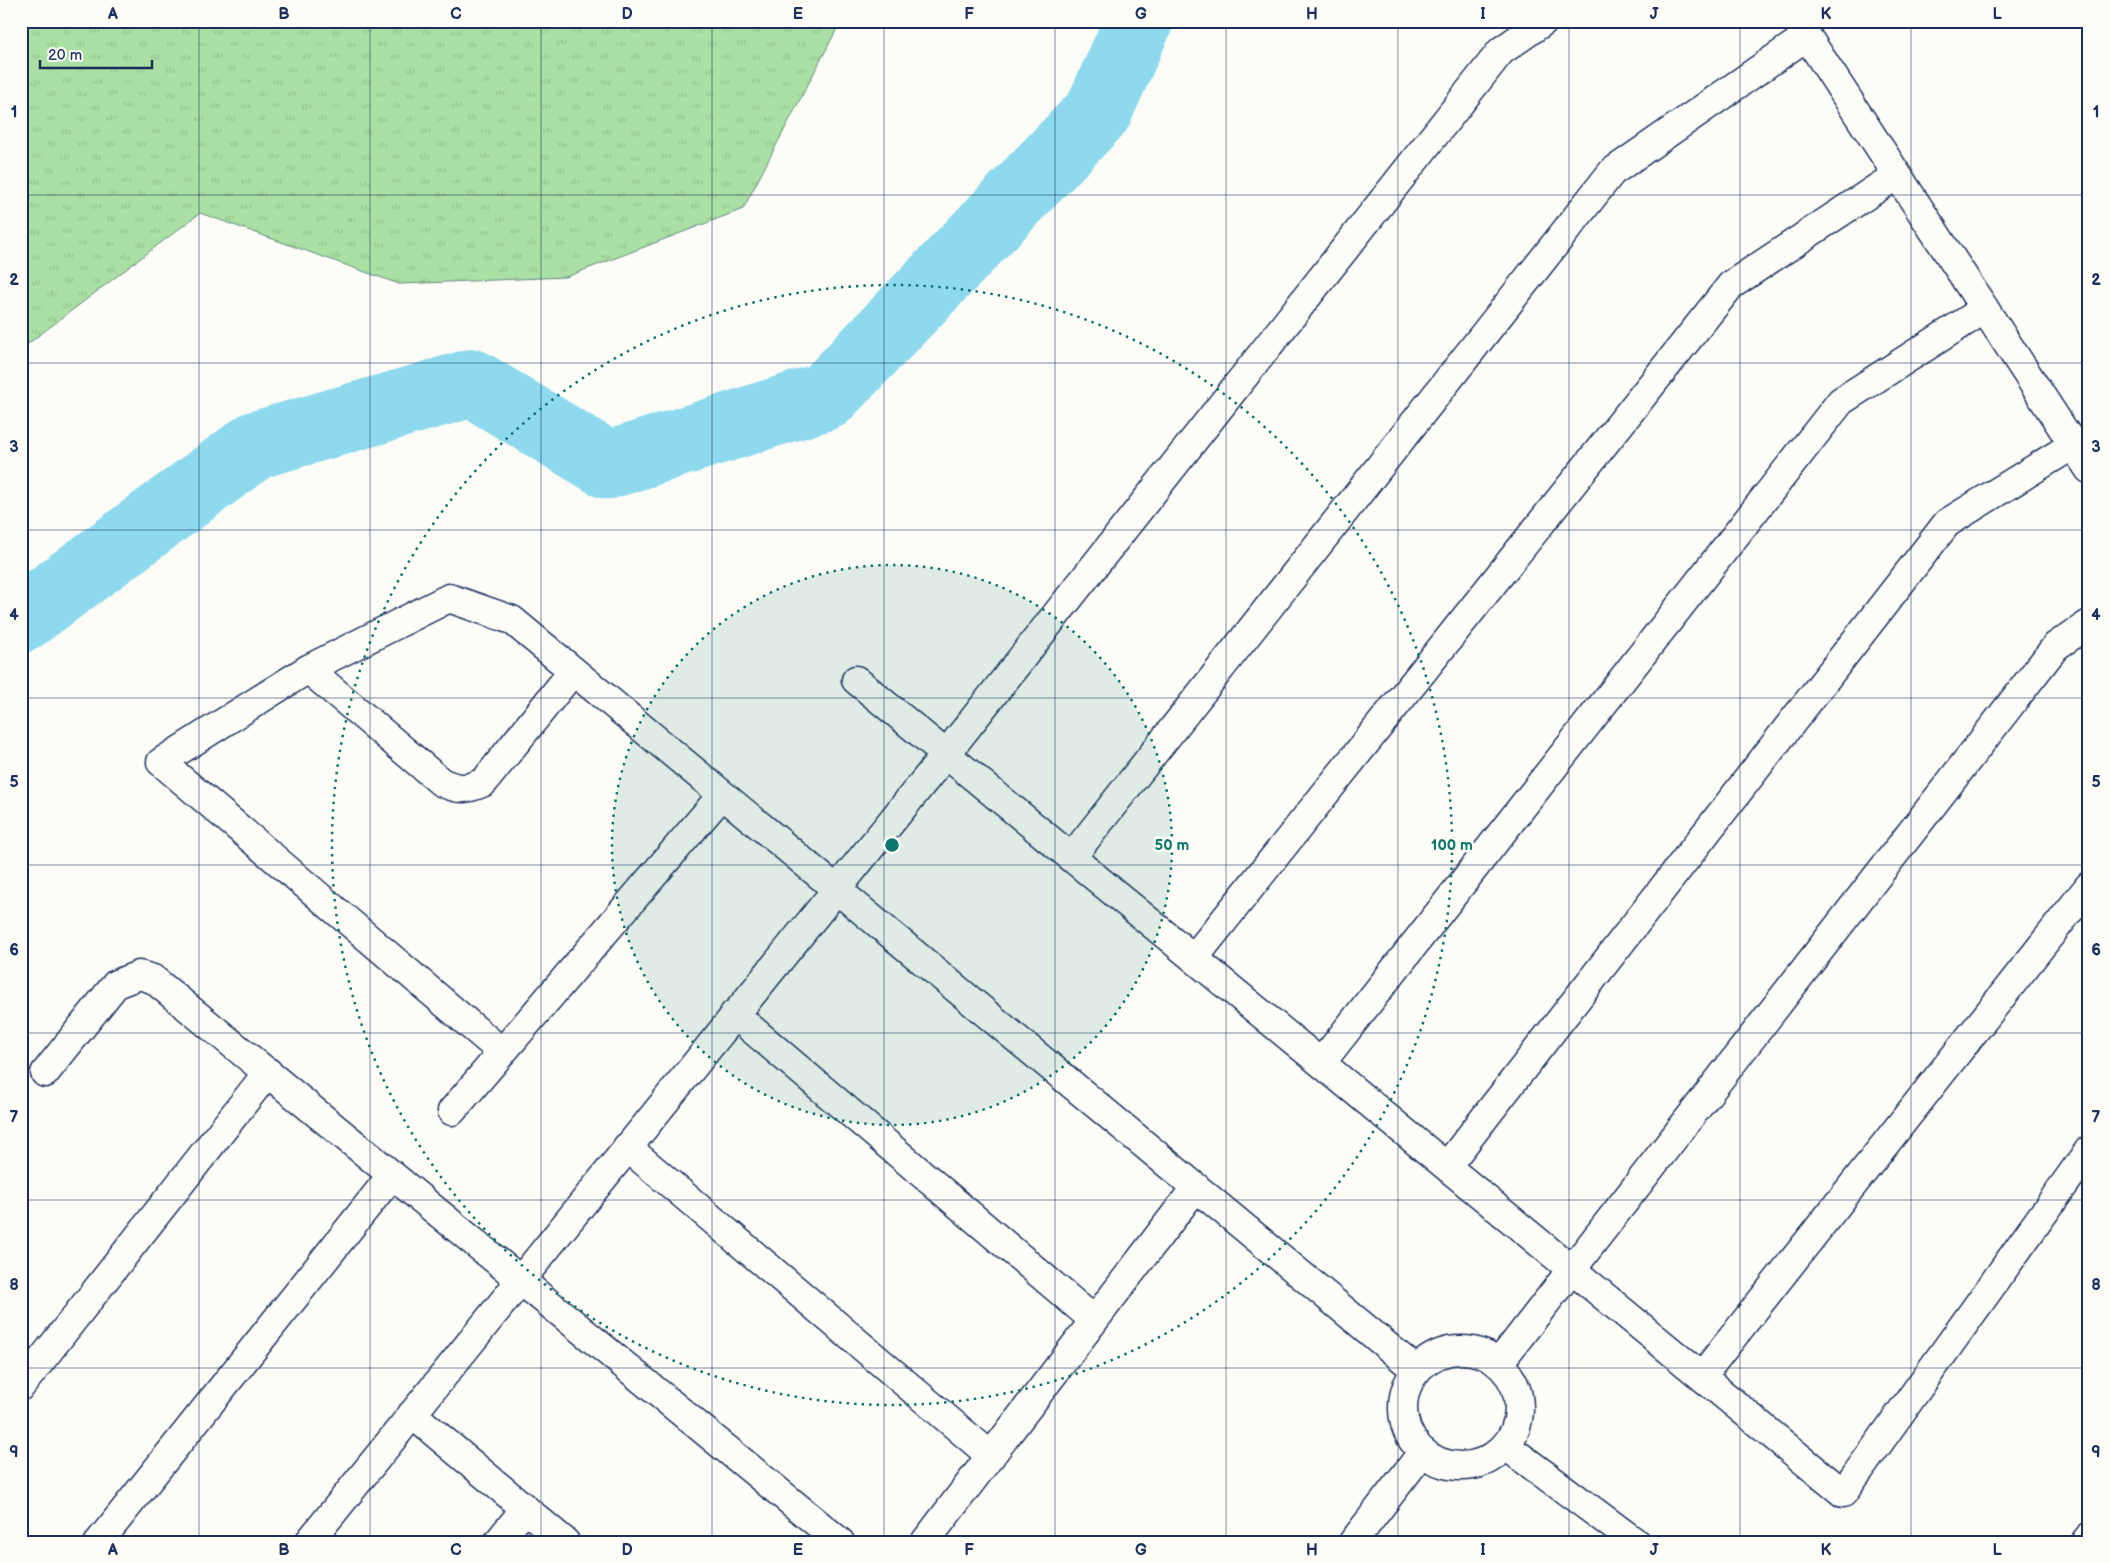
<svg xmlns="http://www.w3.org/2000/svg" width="2110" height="1563" viewBox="0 0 2110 1563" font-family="'Balsamiq Sans',sans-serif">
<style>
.grass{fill:url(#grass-tufts);stroke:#628880}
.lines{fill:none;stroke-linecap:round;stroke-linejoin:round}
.river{stroke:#8ed9ee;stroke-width:68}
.minor-casing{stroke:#1b2f5e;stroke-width:31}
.tertiary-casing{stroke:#1b2f5e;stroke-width:31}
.minor{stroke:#fdfcf7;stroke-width:28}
.tertiary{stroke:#fdfcf7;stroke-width:28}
.grid{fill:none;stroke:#1b2f5e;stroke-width:1;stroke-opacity:0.55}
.ring{fill:none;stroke:#0f766e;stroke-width:2.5;stroke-dasharray:2.5 5}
.centre{fill:#0f766e;stroke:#fdfcf7;stroke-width:2.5}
.ring-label{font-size:15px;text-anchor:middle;font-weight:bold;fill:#0f766e;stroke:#fdfcf7;stroke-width:5;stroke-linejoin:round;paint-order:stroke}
.neatline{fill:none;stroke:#1b2f5e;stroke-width:2}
.grid-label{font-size:16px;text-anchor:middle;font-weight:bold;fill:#1b2f5e}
</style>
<defs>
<pattern id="grass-tufts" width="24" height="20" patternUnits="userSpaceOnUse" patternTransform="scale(1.25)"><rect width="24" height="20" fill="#aae0a3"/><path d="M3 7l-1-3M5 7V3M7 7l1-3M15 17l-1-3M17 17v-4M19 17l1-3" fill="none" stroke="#92c08f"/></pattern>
</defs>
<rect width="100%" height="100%" fill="#fdfcf7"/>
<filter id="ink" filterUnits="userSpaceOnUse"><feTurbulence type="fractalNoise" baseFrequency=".02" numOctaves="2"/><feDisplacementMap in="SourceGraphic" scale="10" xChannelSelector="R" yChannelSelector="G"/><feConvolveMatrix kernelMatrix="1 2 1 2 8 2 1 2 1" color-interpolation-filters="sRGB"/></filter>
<g filter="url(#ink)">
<path class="grass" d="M 21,21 L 841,21 L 743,209 L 566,277 L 399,284 L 200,213 L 21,349 Z"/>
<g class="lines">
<path class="river" d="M 21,619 L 256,445 L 472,383 L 608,465 L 826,396 L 1098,112 L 1139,21"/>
<g class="minor-casing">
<path id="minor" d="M 1797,21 L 2089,469
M 308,669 L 441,782 C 458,790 467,790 484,782 L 573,671
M 856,680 L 1843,1493 L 2089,1150
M 1071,858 L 1612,172 L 1807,36
M 1194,958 L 1731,285 L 1897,175
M 734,1014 L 1094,1320
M 502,1052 L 161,762 L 308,669 L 449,598 L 512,620 L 1416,1370
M 1321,1063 L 1841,401 L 1985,309
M 45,1073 L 116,984 L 139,975 L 153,979 L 840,1542
M 452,1111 L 722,795
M 627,1147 L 991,1456
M 1447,1166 L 1947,523 L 2073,445
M1403 1408a58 58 0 1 1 116 0a58 58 0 1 1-116 0Z
M 1499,1363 L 2056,646 L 2089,624
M 1702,1376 L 2089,886
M 21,1386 L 268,1072
M 412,1414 L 565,1542
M 1506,1446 L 1635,1542
M 99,1542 L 392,1175
M 309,1542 L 946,754 L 1501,51 L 1544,21
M 498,1542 L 525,1509
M 925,1542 L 1196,1187
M 1353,1542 L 1422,1453"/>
</g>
<g class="tertiary-casing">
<path id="tertiary" d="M 2085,1542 L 2089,1537"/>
</g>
<use href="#minor" class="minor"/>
<use href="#tertiary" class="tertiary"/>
</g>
</g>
<path class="grid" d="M 199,21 L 199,1542M 370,21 L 370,1542M 541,21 L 541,1542M 712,21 L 712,1542M 884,21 L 884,1542M 1055,21 L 1055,1542M 1226,21 L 1226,1542M 1398,21 L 1398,1542M 1569,21 L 1569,1542M 1740,21 L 1740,1542M 1911,21 L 1911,1542M 21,195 L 2089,195M 21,363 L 2089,363M 21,530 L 2089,530M 21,698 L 2089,698M 21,865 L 2089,865M 21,1033 L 2089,1033M 21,1200 L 2089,1200M 21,1368 L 2089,1368"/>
<circle cx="892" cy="845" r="280" fill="#0f766e" fill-opacity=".12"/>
<g class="ring">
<circle cx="892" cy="845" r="280"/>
<circle cx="892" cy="845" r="560"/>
</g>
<circle cx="892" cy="845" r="8" class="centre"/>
<g class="ring-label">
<text x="1172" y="850">50 m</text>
<text x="1452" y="850">100 m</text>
</g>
<rect width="2110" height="1563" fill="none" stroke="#fdfcf7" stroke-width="55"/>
<path d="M40 60v8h112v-8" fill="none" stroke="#1b2f5e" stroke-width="2.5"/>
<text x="48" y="60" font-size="15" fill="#1b2f5e" stroke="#fdfcf7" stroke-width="4" paint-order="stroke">20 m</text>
<rect x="28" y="28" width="2054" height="1508" class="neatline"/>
<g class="grid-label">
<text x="113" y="19">A</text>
<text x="284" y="19">B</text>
<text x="456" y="19">C</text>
<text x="627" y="19">D</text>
<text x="798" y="19">E</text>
<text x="969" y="19">F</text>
<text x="1141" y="19">G</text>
<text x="1312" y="19">H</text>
<text x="1483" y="19">I</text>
<text x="1654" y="19">J</text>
<text x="1826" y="19">K</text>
<text x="1997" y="19">L</text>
<text x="14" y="117">1</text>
<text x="2096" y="117">1</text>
<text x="14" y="285">2</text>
<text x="2096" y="285">2</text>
<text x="14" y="452">3</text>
<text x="2096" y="452">3</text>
<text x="14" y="620">4</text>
<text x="2096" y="620">4</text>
<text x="14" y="787">5</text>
<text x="2096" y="787">5</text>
<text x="14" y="955">6</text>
<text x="2096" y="955">6</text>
<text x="14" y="1122">7</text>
<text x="2096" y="1122">7</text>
<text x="14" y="1290">8</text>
<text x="2096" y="1290">8</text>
<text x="14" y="1457">9</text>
<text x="2096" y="1457">9</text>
<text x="113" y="1555">A</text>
<text x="284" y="1555">B</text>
<text x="456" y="1555">C</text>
<text x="627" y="1555">D</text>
<text x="798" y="1555">E</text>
<text x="969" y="1555">F</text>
<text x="1141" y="1555">G</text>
<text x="1312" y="1555">H</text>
<text x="1483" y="1555">I</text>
<text x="1654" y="1555">J</text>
<text x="1826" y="1555">K</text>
<text x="1997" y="1555">L</text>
</g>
</svg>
